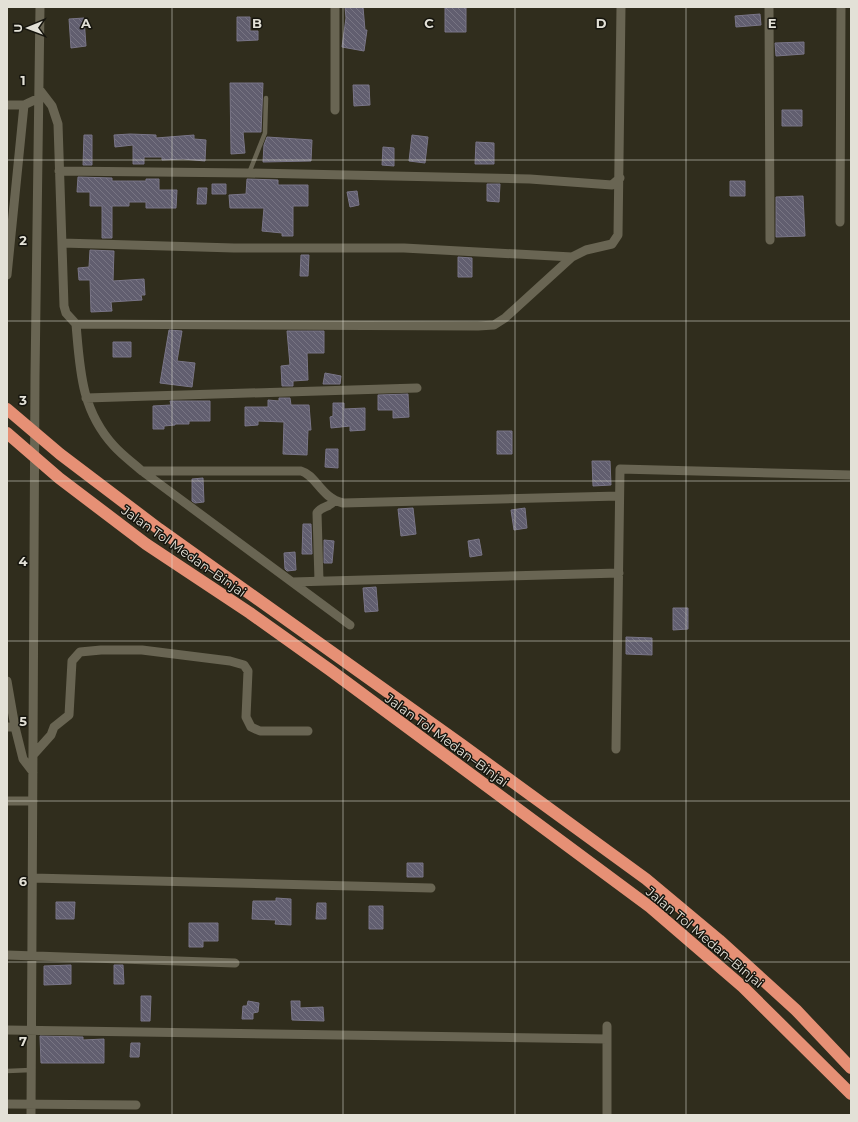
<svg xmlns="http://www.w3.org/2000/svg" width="858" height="1122" viewBox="0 0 858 1122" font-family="Montserrat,sans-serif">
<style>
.building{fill:url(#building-back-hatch);stroke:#797587}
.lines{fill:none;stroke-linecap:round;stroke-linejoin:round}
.lane{stroke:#696553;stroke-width:4.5}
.street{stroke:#696553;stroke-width:9}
.highway{stroke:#e69075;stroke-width:12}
.grid{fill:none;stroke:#e3e1d7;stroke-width:1;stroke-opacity:0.55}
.labels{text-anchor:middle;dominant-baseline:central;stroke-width:3;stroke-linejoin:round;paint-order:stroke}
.street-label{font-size:13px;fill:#e3e1d7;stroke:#16150e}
.grid-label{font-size:13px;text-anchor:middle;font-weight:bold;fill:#e3e1d7;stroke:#16150e;stroke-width:3;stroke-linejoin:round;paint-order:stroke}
</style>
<defs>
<pattern id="building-back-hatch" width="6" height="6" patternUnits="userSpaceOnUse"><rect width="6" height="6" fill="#615e6f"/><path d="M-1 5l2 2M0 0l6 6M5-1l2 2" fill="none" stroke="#787583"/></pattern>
</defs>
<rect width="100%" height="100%" fill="#302d1d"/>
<path class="building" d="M 345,7 L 363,7 L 365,30 L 367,30 L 364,51 L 342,47 L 346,18 Z
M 445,7 L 466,7 L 466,32 L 445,32 Z
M 760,14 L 761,25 L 736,27 L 735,16 Z
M 237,17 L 250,17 L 250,31 L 258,31 L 258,40 L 237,41 Z
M 84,18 L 86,46 L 71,48 L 69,19 Z
M 804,42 L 804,54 L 776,56 L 775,43 Z
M 230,83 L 263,83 L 261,132 L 243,132 L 245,153 L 231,154 Z
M 353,85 L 369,85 L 370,105 L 354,106 Z
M 782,110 L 802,110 L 802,126 L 782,126 Z
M 130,134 L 156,135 L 156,138 L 194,135 L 194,139 L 206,140 L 205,161 L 183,159 L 162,160 L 162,157 L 144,157 L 144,164 L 133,164 L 133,145 L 115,147 L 114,135 Z
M 84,135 L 92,135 L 92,165 L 83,165 Z
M 412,135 L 428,137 L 425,163 L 409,161 Z
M 267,137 L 312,140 L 311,161 L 263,162 L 264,145 Z
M 476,142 L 494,143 L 494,164 L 475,164 Z
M 383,147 L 394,148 L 394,166 L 382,165 Z
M 78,177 L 112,178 L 112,181 L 146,181 L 146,179 L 159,179 L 159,190 L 177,190 L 176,208 L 146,208 L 146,202 L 129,202 L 129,206 L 112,206 L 112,238 L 102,238 L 102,206 L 90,206 L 90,192 L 77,192 Z
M 247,179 L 278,180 L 278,185 L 308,185 L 308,206 L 293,206 L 293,236 L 282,236 L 282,233 L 262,231 L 264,208 L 230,208 L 229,195 L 246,194 Z
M 730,181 L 745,181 L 745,196 L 730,196 Z
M 212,184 L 226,184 L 226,194 L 212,194 Z
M 487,184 L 500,184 L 499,202 L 487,201 Z
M 198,188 L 207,188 L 206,204 L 197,204 Z
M 357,191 L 359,205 L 350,207 L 347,192 Z
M 803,196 L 805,236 L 776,237 L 776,197 Z
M 90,250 L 114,251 L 113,281 L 144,279 L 145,295 L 141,295 L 142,300 L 111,302 L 112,311 L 91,312 L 90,280 L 79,280 L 78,268 L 89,267 Z
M 301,255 L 309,255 L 308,276 L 300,276 Z
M 458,257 L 472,258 L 472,277 L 458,277 Z
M 169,330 L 182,331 L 177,361 L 195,363 L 192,387 L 160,383 Z
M 287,331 L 324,331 L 324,353 L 307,353 L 308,380 L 293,381 L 293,386 L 282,386 L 281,366 L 290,365 Z
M 113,342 L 131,342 L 131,357 L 113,357 Z
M 325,373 L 341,376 L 340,384 L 323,384 Z
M 408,394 L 409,417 L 393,418 L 393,410 L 378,410 L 378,395 Z
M 279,398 L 290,398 L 291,405 L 309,405 L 311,430 L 308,430 L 307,455 L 283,454 L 284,422 L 258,421 L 258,425 L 245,426 L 245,407 L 268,407 L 268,400 L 279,401 Z
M 170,401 L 210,401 L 210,421 L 189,421 L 189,424 L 175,424 L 175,425 L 164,426 L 164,429 L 153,429 L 153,406 L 171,405 Z
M 333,403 L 344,403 L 344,409 L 365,408 L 365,430 L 350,431 L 350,426 L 331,428 L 330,417 L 333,416 Z
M 497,431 L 512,431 L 512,454 L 497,454 Z
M 326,449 L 338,449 L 338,468 L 325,467 Z
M 592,461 L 610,461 L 611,485 L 593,486 Z
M 203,478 L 204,502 L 195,503 L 192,501 L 192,479 Z
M 413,508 L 416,534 L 401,536 L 398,509 Z
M 525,508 L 527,528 L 514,530 L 511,510 Z
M 303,524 L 311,524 L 312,554 L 302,554 Z
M 479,539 L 482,555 L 470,557 L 468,541 Z
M 324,540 L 334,541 L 332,563 L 324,563 Z
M 295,552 L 296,570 L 287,571 L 285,569 L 284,553 Z
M 376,587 L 378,611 L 365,612 L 363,588 Z
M 673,608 L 688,608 L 688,629 L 673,630 Z
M 626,637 L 652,638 L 652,655 L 626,654 Z
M 407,863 L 423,863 L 423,877 L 407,877 Z
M 276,898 L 291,899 L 291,925 L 275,924 L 276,920 L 252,919 L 253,901 L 276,901 Z
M 56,902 L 75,902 L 74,919 L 56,919 Z
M 317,903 L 326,903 L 326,919 L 316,919 Z
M 369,906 L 383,906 L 383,929 L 369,929 Z
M 189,923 L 218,923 L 218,941 L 203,941 L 203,947 L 189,947 Z
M 71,965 L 71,984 L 44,985 L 44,966 Z
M 114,965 L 123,965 L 124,984 L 114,984 Z
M 141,996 L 151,996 L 150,1021 L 141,1021 Z
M 248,1001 L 259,1003 L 258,1012 L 253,1013 L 253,1019 L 242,1019 L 243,1006 L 247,1006 Z
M 291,1001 L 300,1001 L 300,1008 L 323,1007 L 324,1021 L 292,1020 Z
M 40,1036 L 83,1037 L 83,1040 L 104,1039 L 104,1063 L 41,1063 Z
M 131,1043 L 140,1043 L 139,1057 L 130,1057 Z"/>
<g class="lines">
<path class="lane" d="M 249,173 L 265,133 L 266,98
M 7,1071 L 31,1070"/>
<path class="street" d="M 769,7 L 770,240
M 39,89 L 52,106 L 58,124 L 64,306 L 66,313 L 76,324 L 478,326 L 494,325 L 505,318 L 572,257 L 586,250 L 612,244 L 618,235 L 621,7
M 7,105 L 24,105 L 39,98
M 335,110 L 335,7
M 59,171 L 249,173 L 530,179 L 612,185 L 620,178
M 840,222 L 841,7
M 62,243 L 234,248 L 404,248 L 572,257
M 7,275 L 24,105
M 76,324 C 80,370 81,410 114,446 C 122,455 133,463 142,471 L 350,625
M 86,398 L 417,388
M 142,471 L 301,471 C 316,475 321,498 343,503 L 619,496
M 319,581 L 317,513 C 321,506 329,508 334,501
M 292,582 L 619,573
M 7,681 L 15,727
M 7,727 L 15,727 L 23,759 L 33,772
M 616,749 L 620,469 L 851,475
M 34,754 L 51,735 L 54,727 L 69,715 L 72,661 L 80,652 L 101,650 L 142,650 L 230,661 L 244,665 L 248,671 L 246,717 L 251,727 L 260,731 L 308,731
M 7,801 L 33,801
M 32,878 L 431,888
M 7,955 L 235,963
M 7,1030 L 607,1039
M 7,1104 L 136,1105
M 31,1115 L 35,377 L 40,7
M 607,1115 L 607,1026"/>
<path class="highway" d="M 7,409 L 60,454 L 159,529 L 462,745 L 646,879 L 719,940 L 796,1010 L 851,1068
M 7,433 L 59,478 L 146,544 L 250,613 L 330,670 L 650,907 L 743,987 L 851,1094"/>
</g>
<path class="grid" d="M 172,7 L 172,1115M 343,7 L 343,1115M 515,7 L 515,1115M 686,7 L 686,1115M 7,160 L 851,160M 7,321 L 851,321M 7,481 L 851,481M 7,641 L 851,641M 7,801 L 851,801M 7,962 L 851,962"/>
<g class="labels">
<g class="street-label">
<text transform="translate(184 551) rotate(35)">Jalan Tol Medan–Binjai</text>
<text transform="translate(447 740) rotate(36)">Jalan Tol Medan–Binjai</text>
<text transform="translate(705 937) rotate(40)">Jalan Tol Medan–Binjai</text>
</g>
</g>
<g class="grid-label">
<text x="86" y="28">A</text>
<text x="257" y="28">B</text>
<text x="429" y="28">C</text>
<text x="601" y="28">D</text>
<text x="772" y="28">E</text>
<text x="23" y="85">1</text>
<text x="23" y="245">2</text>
<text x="23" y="405">3</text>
<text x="23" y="566">4</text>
<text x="23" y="726">5</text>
<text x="23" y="886">6</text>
<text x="23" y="1046">7</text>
</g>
<rect width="858" height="1122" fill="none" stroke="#e3e1d7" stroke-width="16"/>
<g transform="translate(28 28) rotate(269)" stroke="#16150e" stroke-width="3" paint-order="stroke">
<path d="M0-3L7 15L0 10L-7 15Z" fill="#e3e1d7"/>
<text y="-6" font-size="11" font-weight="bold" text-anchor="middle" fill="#e3e1d7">U</text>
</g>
</svg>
